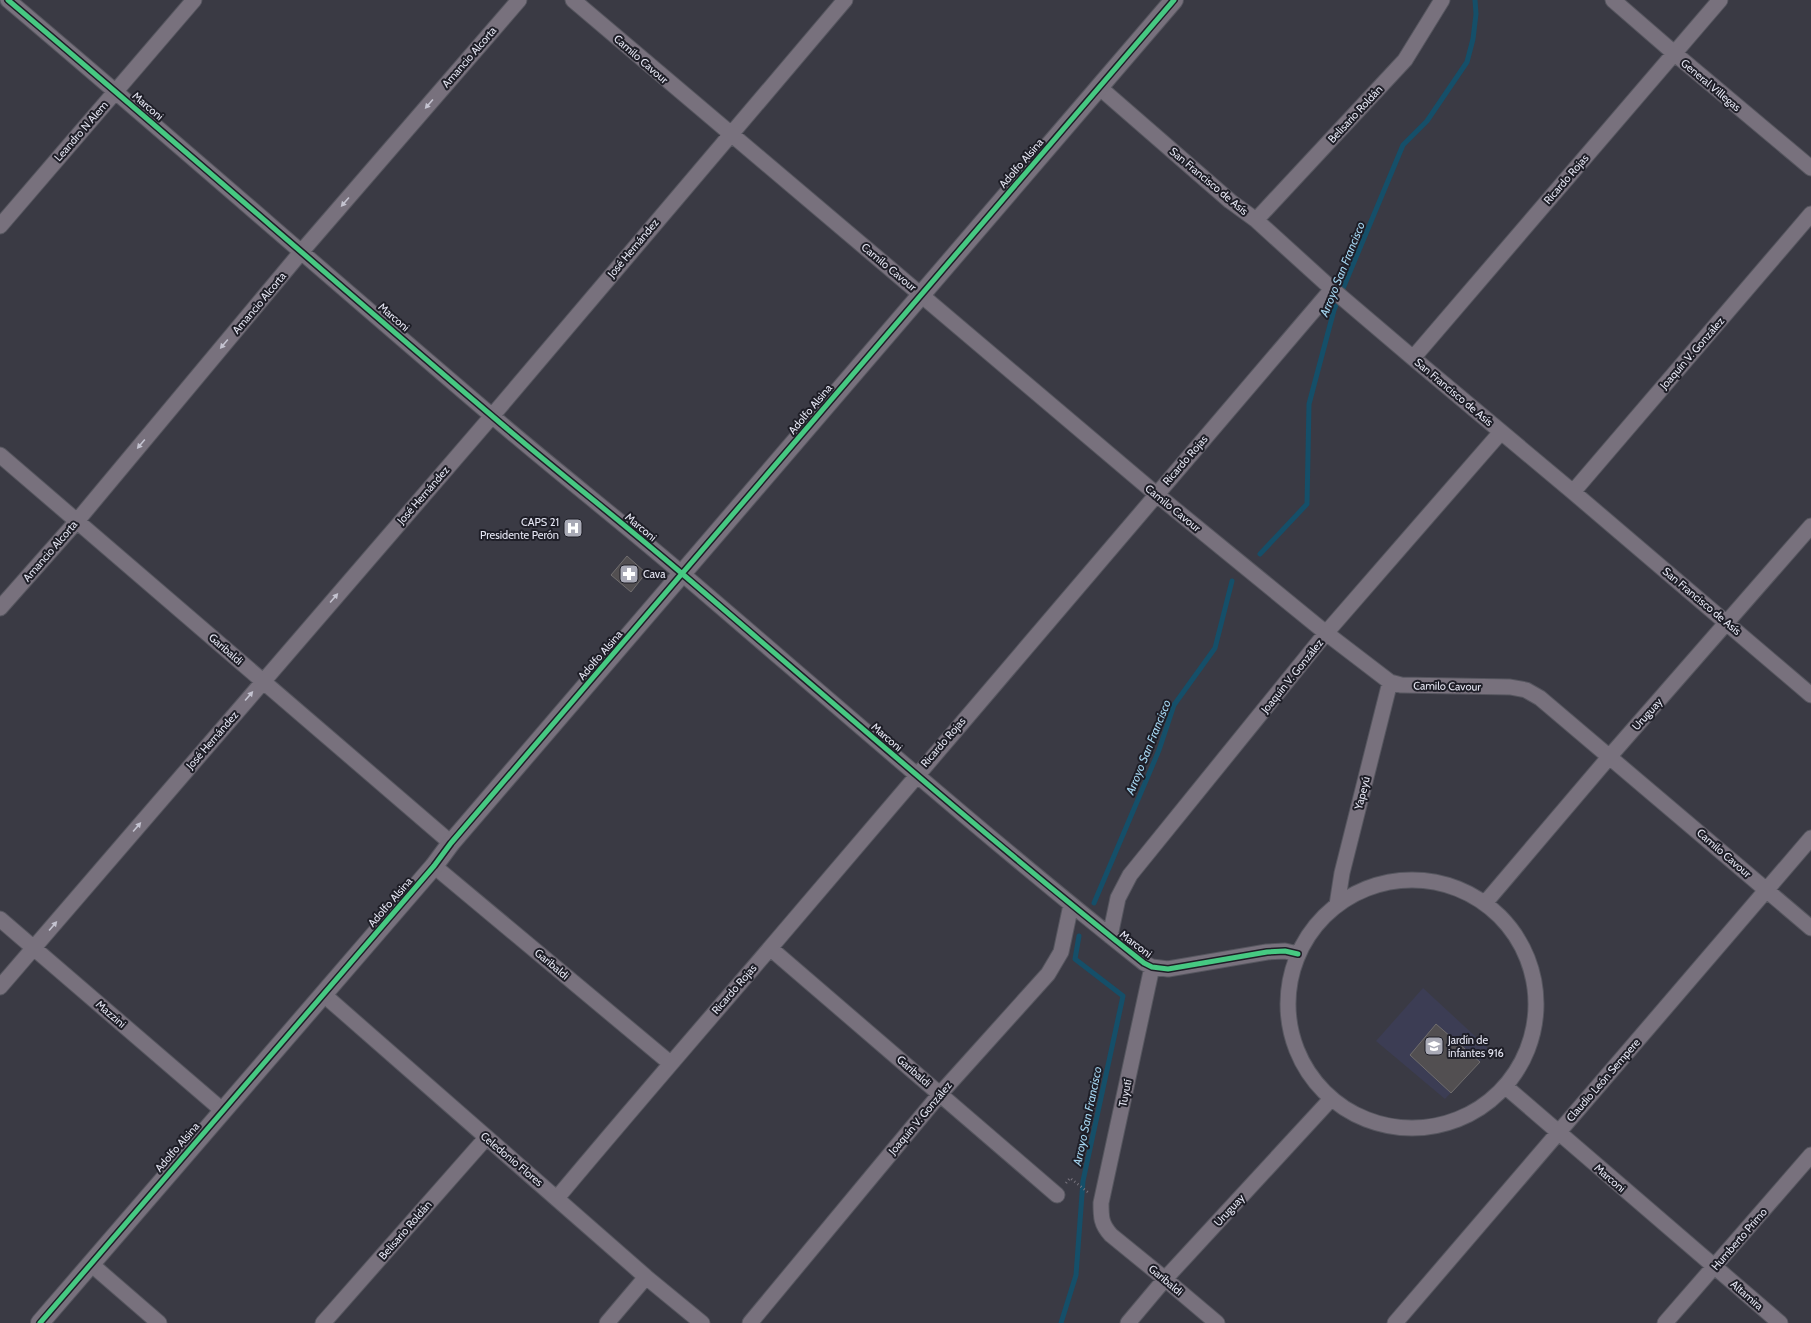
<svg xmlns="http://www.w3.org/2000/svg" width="1811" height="1323" viewBox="0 0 1811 1323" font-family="Cabin,sans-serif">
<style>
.built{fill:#3c3d54}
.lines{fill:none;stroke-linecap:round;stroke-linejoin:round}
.stream{stroke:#154f69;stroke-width:5}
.building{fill:#524f51;stroke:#706d6e}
.minor-casing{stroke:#56565f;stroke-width:17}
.tertiary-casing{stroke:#56565f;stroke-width:20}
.path{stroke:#7b7780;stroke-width:2.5;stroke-dasharray:1 3;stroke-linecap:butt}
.minor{stroke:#78717d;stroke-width:15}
.tertiary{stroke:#78717d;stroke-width:18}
.cycleway-casing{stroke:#1e1e27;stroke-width:8}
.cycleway{stroke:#46c982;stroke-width:5}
.oneway{fill:#c4c3d0}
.labels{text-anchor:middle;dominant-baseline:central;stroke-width:4;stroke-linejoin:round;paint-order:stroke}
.street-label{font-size:11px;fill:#e5e6f3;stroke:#1e1e27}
.poi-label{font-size:11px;fill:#e5e6f3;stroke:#1e1e27;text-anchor:start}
.water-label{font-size:12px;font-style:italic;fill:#a3d3ee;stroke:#1e1e27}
</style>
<rect width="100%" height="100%" fill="#3a3a44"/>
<path class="built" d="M 1423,988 L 1490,1050 L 1445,1099 L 1376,1041 Z"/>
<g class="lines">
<path class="stream" d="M 1260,554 L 1307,504 L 1309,404 L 1334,310 L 1403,145 L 1427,121 L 1467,62 L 1473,39 L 1476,14 L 1475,0
M 1094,903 L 1159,750 L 1174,705 L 1215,648 L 1232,581
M 1061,1323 L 1076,1275 L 1083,1181 L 1123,996 L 1075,959 L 1079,936"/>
</g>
<path class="building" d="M 627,556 L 646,573 L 631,592 L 611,575 Z
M 1436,1024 L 1480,1062 L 1451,1093 L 1410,1055 Z"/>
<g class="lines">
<g class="minor-casing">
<path id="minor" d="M 8,0 C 170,137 329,277 491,415 C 555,470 622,522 686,577 C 838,707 988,839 1144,963 L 1152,967 L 1168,969 L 1267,952 L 1285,951 L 1298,954
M 573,0 L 1156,494 L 1326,633 L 1390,682 L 1401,685 L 1510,687 L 1526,690 L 1540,698 L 1811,928
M 1613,0 L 1674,53 L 1811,168
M 1099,87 L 1230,201 L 1256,220 L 1332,289 L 1413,358 L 1573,492 L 1811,695
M 1256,220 L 1405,60 L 1442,0
M 0,226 L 194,0
M 1413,358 L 1720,0
M 0,455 L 451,843
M 1573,492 L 1811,214
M 0,608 L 77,521 L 302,251 L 519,0
M 434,866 L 670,1063
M1288 1004a124 124 0 1 1 248 0a124 124 0 1 1-248 0Z
M 1485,903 L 1610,756 L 1811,526
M 1337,905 L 1342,873 L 1390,682
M 0,919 L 222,1110
M 1110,936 L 1118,898 L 1130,875 L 1326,633 L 1501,432
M 770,948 L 1057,1195
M 1152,967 L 1101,1203 C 1101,1217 1101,1224 1111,1235 L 1165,1279 L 1217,1323
M 0,987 L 492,416 L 845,0
M 323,994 L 646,1277 L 702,1323
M 1506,1087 L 1780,1323
M 557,1198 C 628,1113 700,1030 771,947 C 958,727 1144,507 1332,289
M 91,1264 L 159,1323
M 323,1323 L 486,1138
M 607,1323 L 646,1277
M 750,1323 L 940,1094 L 1048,974 L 1061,952 L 1071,905
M 1128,1323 L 1165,1279 L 1331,1099
M 1395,1323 L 1811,838
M 1665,1323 L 1811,1155"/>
</g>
<g class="tertiary-casing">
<path id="tertiary" d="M 40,1323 L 434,866 L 451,843 L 1174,0"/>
</g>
<path class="path" d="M 1066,1183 L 1070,1178 L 1089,1193"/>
<use href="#minor" class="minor"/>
<use href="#tertiary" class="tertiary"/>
<g class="cycleway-casing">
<path id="cycleway" d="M 8,0 C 170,137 329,277 491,415 C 555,470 622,522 686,577 C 838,707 988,839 1144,963 L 1152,967 L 1168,969 L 1267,952 L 1285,951 L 1298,954
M 40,1323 L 434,866 L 451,843 L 1174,0"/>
</g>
<use href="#cycleway" class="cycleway"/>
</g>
<defs><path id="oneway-solid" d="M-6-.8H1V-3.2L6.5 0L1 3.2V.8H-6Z"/></defs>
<g class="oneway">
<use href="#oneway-solid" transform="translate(429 104) rotate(131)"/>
<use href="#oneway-solid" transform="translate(345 202) rotate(131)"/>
<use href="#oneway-solid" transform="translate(224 344) rotate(130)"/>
<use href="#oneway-solid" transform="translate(141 444) rotate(130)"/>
<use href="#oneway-solid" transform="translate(334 598) rotate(-49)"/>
<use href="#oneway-solid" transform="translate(249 696) rotate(-49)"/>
<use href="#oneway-solid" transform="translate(137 827) rotate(-49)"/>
<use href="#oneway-solid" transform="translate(53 926) rotate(-49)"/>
</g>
<defs>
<g id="hospital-square" transform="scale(1)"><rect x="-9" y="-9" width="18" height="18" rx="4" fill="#a9aab6" stroke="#1e1e27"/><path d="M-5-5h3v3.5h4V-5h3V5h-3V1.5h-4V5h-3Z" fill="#fff"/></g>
<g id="pharmacy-square" transform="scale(1)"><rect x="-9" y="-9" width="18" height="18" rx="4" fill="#a9aab6" stroke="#1e1e27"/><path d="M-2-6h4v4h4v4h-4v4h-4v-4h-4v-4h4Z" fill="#fff"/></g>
<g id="school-square" transform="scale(1)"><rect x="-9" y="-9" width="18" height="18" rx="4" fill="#a9aab6" stroke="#1e1e27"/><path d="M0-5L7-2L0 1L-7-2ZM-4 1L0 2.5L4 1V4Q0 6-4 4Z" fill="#fff"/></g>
</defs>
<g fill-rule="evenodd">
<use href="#hospital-square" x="573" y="528"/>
<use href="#pharmacy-square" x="629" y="574"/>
<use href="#school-square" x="1434" y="1046"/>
</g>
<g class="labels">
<g class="street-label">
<text transform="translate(469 57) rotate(-49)">Amancio Alcorta</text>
<text transform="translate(641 59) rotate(41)">Camilo Cavour</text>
<text transform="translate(1711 85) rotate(40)">General Villegas</text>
<text transform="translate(148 106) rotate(41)">Marconi</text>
<text transform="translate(1355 114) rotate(-47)">Belisario Roldán</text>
<text transform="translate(81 131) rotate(-49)">Leandro N Alem</text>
<text transform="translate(1021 163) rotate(-49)">Adolfo Alsina</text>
<text transform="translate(1566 179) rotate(-49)">Ricardo Rojas</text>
<text transform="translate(1209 181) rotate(40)">San Francisco de Asís</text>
<text transform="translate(633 248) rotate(-50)">José Hernández</text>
<text transform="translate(889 267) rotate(40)">Camilo Cavour</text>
<text transform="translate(259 303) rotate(-50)">Amancio Alcorta</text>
<text transform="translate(394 317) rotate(41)">Marconi</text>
<text transform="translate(1692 353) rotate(-49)">Joaquín V. González</text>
<text transform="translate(1454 392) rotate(40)">San Francisco de Asís</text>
<text transform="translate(810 409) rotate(-50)">Adolfo Alsina</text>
<text transform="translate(1185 460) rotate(-49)">Ricardo Rojas</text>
<text transform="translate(423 495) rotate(-49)">José Hernández</text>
<text transform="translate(1173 508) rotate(39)">Camilo Cavour</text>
<text transform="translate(641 527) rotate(40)">Marconi</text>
<text transform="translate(50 551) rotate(-49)">Amancio Alcorta</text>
<text transform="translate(1702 601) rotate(40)">San Francisco de Asís</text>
<text transform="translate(226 649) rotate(41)">Garibaldi</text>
<text transform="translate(600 655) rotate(-49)">Adolfo Alsina</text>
<text transform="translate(1292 676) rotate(-51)">Joaquín V. González</text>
<text transform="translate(1447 686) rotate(1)">Camilo Cavour</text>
<text transform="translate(1647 714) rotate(-48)">Uruguay</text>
<text transform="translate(887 737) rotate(41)">Marconi</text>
<text transform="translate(212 740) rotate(-49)">José Hernández</text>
<text transform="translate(943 742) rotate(-49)">Ricardo Rojas</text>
<text transform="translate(1362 793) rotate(-76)">Yapeyú</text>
<text transform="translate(1724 853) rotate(41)">Camilo Cavour</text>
<text transform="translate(390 902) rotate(-49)">Adolfo Alsina</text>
<text transform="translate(1136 944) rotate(37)">Marconi</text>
<text transform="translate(552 964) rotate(40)">Garibaldi</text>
<text transform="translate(734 989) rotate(-49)">Ricardo Rojas</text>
<text transform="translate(111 1014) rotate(41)">Mazzini</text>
<text transform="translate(914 1071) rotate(41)">Garibaldi</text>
<text transform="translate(1603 1080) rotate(-49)">Claudio León Sempere</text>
<text transform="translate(1125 1093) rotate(-78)">Tuyutí</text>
<text transform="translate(920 1118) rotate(-50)">Joaquín V. González</text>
<text transform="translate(177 1147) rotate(-49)">Adolfo Alsina</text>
<text transform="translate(512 1159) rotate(40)">Celedonio Flores</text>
<text transform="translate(1610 1178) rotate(41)">Marconi</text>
<text transform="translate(1229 1210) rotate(-47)">Uruguay</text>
<text transform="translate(405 1230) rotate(-49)">Belisario Roldán</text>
<text transform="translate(1739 1239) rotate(-49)">Humberto Primo</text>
<text transform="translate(1166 1280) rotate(40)">Garibaldi</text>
<text transform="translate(1747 1295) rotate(41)">Altamira</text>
</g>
<g class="poi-label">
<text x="559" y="522" text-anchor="end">CAPS 21<tspan x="559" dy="13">Presidente Perón</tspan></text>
<text x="643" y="574">Cava</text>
<text x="1448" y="1040">Jardín de<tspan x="1448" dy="13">infantes 916</tspan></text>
</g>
<g class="water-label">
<text transform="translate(1342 269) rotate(-68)">Arroyo San Francisco</text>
<text transform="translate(1148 747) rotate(-68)">Arroyo San Francisco</text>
<text transform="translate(1087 1116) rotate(-78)">Arroyo San Francisco</text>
</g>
</g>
</svg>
